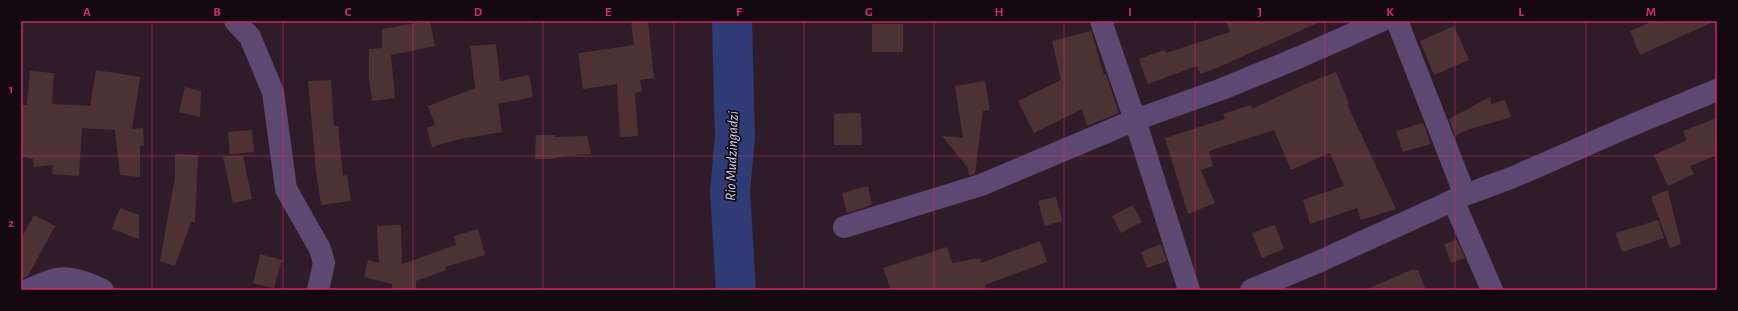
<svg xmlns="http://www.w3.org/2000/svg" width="1738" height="311" viewBox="0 0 1738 311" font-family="'Alegreya Sans',sans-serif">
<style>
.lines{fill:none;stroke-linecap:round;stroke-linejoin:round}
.river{stroke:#2f3b74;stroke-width:40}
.building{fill:#4d3234}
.street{stroke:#5d4872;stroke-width:22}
.grid{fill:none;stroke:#c82d6a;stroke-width:1;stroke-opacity:0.55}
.labels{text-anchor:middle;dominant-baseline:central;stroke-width:3.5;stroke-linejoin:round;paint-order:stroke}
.water-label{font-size:15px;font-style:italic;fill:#c9d4f8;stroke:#13090f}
.neatline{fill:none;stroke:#c82d6a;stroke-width:1.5}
.grid-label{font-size:13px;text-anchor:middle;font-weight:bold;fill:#c82d6a}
</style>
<rect width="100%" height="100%" fill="#301c29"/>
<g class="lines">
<path class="river" d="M 732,21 L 735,137 L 730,191 L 736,290"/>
</g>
<path class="building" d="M 430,21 L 435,46 L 391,55 L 395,98 L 372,101 L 369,78 L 369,49 L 382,48 L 382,29 Z
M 631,21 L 648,21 L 654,78 L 640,80 L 642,91 L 635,93 L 638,136 L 620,137 L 617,84 L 583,89 L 579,57 L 579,53 L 634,45 Z
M 1226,21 L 1322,21 L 1219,67 L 1200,74 L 1197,66 L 1148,84 L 1139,59 L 1164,50 L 1166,53 L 1230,32 Z
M 1653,21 L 1715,21 L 1640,55 L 1630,31 Z
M 872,24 L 903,24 L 903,52 L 872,52 Z
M 1454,26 L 1469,60 L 1434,75 L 1420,41 Z
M 1091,31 L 1104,75 L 1106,74 L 1119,113 L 1087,126 L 1082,109 L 1034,133 L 1018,101 L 1061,80 L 1052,41 Z
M 496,44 L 500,81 L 529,75 L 533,97 L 498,104 L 502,132 L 460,139 L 432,147 L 427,128 L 435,125 L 428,106 L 475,88 L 470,46 Z
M 96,70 L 140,77 L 132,129 L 143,128 L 144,145 L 140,146 L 140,177 L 120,175 L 115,130 L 82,128 L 79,176 L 52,174 L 53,165 L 34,167 L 33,159 L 21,156 L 21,105 L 27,105 L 30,71 L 54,73 L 52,104 L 90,106 Z
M 1336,72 L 1349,104 L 1347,104 L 1396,209 L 1361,220 L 1357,208 L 1310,224 L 1303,200 L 1344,186 L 1330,153 L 1291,170 L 1274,130 L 1209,151 L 1213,166 L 1201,170 L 1215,203 L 1188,214 L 1165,138 L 1225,119 L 1223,114 L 1251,105 L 1252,109 L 1303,85 Z
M 331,80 L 334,126 L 338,126 L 343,176 L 347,175 L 351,201 L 321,205 L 316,170 L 308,81 Z
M 985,81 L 990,110 L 983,111 L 975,174 L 969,176 L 968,168 L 942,136 L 963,138 L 955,86 Z
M 185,87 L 201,91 L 200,117 L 179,112 Z
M 1490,97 L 1491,104 L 1505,100 L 1511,117 L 1464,131 L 1455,136 L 1449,119 Z
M 861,113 L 862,145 L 834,145 L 834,114 Z
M 1717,118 L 1717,155 L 1690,166 L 1694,174 L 1668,186 L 1654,155 L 1687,140 L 1683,131 Z
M 1423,123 L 1431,144 L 1403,152 L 1396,131 Z
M 252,130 L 254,152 L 230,154 L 228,132 Z
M 536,135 L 555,135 L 555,137 L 587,136 L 591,154 L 571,155 L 551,159 L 535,159 Z
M 175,154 L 198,155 L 195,222 L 191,222 L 175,266 L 160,261 L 175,177 Z
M 223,156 L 243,156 L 252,199 L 233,203 Z
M 868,186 L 872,205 L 847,213 L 842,193 Z
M 1668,190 L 1681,244 L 1670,248 L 1651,197 Z
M 1056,197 L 1062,221 L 1045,226 L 1038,201 Z
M 1133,205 L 1142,222 L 1121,233 L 1112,216 Z
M 120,208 L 139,215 L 139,239 L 112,229 Z
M 34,215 L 55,226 L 28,276 L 21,280 L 21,239 Z
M 1658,220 L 1664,238 L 1622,252 L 1616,233 Z
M 401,225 L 402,264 L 456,245 L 454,236 L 478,229 L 485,255 L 445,267 L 446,270 L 416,281 L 416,290 L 392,290 L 392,284 L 364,277 L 368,260 L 379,263 L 377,226 Z
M 1275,225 L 1284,249 L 1262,258 L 1252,233 Z
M 1457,240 L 1465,258 L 1451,263 L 1444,244 Z
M 1040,241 L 1047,262 L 985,285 L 986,290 L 891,290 L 883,268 L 947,247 L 952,263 L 980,258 L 981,263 Z
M 1161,244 L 1167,261 L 1147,268 L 1141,252 Z
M 260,254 L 282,260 L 274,288 L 253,283 Z
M 1411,270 L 1418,270 L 1426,290 L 1365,290 Z"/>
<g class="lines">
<path class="street" d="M 235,21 L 250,37 L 273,92 L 286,189 L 320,249 L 324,263 L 318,290
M 1101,21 L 1135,120 L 1189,290
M 1397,21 L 1465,195
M 1453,200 L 1492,290
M 844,227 L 981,185 L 1135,120 L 1222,89 L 1300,57 L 1381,21
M 28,290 C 61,274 70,275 103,290
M 1251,290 L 1318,262 L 1465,195 L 1516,176 L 1632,125 L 1717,90"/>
</g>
<path class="grid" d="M 152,21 L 152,290M 283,21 L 283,290M 413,21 L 413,290M 543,21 L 543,290M 674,21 L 674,290M 804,21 L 804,290M 934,21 L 934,290M 1064,21 L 1064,290M 1195,21 L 1195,290M 1325,21 L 1325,290M 1455,21 L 1455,290M 1586,21 L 1586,290M 21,156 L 1717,156"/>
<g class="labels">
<g class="water-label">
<text transform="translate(732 156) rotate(-88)">Rio Mudzingadzi</text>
</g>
</g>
<rect width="1738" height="311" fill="none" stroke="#13090f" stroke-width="44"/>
<rect x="22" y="22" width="1694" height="267" class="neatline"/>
<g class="grid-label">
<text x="87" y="16">A</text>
<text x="217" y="16">B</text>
<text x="348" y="16">C</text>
<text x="478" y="16">D</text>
<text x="608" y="16">E</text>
<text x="739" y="16">F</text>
<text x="869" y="16">G</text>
<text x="999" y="16">H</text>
<text x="1130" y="16">I</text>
<text x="1260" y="16">J</text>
<text x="1390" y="16">K</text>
<text x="1521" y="16">L</text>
<text x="1651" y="16">M</text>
<text x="11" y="93">1</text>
<text x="11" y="227">2</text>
</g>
</svg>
